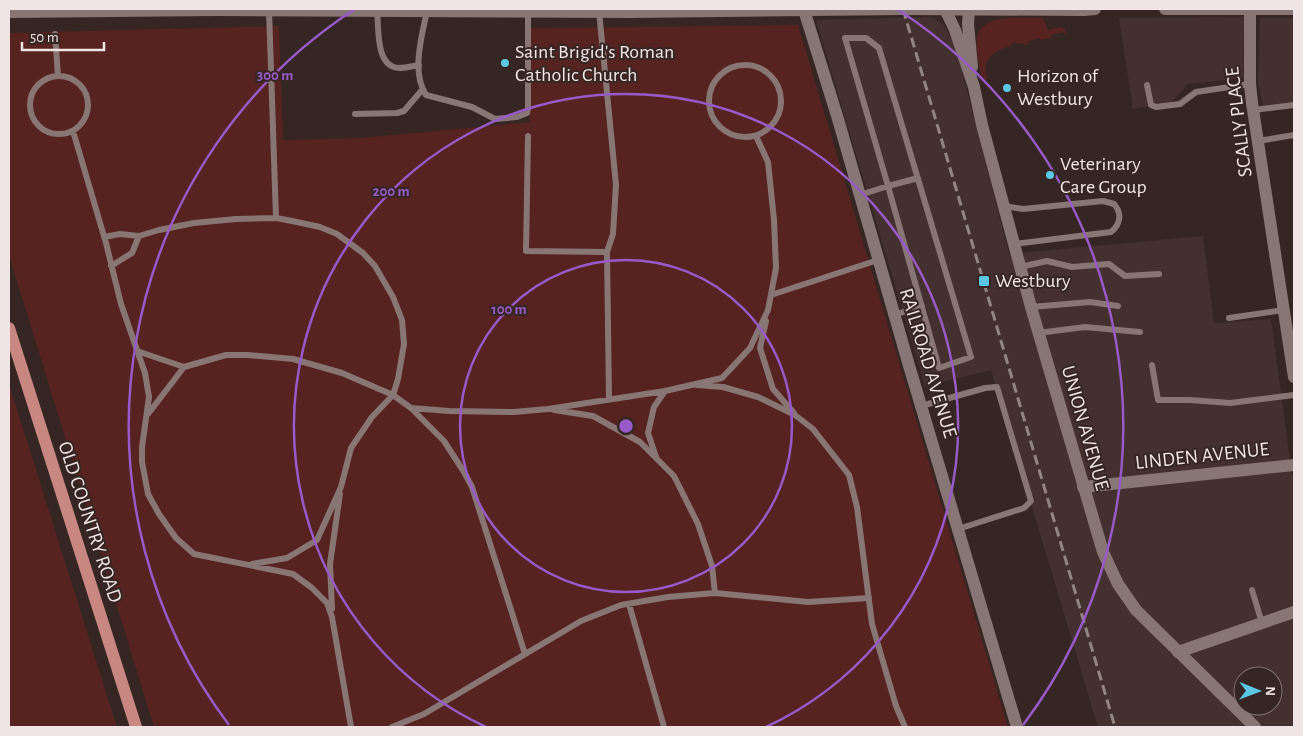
<svg xmlns="http://www.w3.org/2000/svg" width="1303" height="736" viewBox="0 0 1303 736" font-family="'Alegreya Sans',sans-serif">
<style>
.built{fill:#44302e;fill-rule:evenodd}
.green{fill:#562320}
.lines{fill:none;stroke-linecap:round;stroke-linejoin:round}
.service{stroke:#887674;stroke-width:6}
.minor{stroke:#887674;stroke-width:12}
.secondary{stroke:#887674;stroke-width:12}
.primary{stroke:#c98782;stroke-width:12}
.rail{stroke:#928583;stroke-width:3;stroke-dasharray:10 5;stroke-linecap:butt}
.ring{fill:none;stroke:#985ac8;stroke-width:2.5}
.poi-dot{fill:#5ac8e5;stroke:#352624;stroke-width:2}
.labels{text-anchor:middle;dominant-baseline:central;stroke-width:4;stroke-linejoin:round;paint-order:stroke}
.poi-label{font-size:20px;fill:#f0e5e4;stroke:#352624;text-anchor:start}
.street-label{font-size:20px;fill:#f0e5e4;stroke:#352624}
.centre{fill:#985ac8;stroke:#352624;stroke-width:2.5}
.ring-label{font-size:15px;text-anchor:middle;font-weight:bold;fill:#985ac8;stroke:#352624;stroke-width:4;stroke-linejoin:round;paint-order:stroke}
</style>
<rect width="100%" height="100%" fill="#352624"/>
<path class="built" d="M 931,17 L 943,24 L 956,48 L 1009,254 L 1203,236 L 1214,323 L 1271,319 L 1292,475 L 1294,475 L 1294,727 L 1098,727 L 991,370 L 925,386 L 816,20 ZM 1243,676 L 1273,676 L 1273,706 L 1243,706 Z
M 1244,17 L 1243,78 L 1188,84 L 1172,102 L 1133,109 L 1119,18 Z
M 1260,18 L 1294,18 L 1294,106 L 1263,105 L 1258,82 Z"/>
<path class="green" d="M 1043,18 L 1048,30 L 1061,27 L 1065,29 L 1066,34 L 1064,34 L 1063,32 L 1051,35 L 1051,38 L 1041,40 L 1040,38 L 1028,41 L 1029,44 L 1024,45 L 1023,43 L 1017,44 L 1016,42 L 1010,43 L 1011,46 C 992,51 982,58 987,79 L 982,80 C 980,69 975,48 977,37 C 984,12 1023,19 1043,18 Z
M 798,25 L 1008,727 L 154,727 L 9,255 L 9,33 L 279,26 L 283,140 L 360,138 L 530,122 L 530,28 Z
M 9,384 L 117,727 L 9,727 Z"/>
<g class="lines">
<path class="service" d="M 269,10 L 276,218
M 377,10 C 379,28 375,67 399,68 C 406,68 413,66 419,65
M 427,11 C 422,35 411,72 426,95 L 472,107 L 495,119 L 517,117 L 527,113 L 528,109 L 528,11
M 599,11 L 616,185 L 613,234 L 607,252 L 609,399
M 55,34 L 58,76
M709 101a36 36 0 1 1 72 0a36 36 0 1 1-72 0Z
M30 105a29 29 0 1 1 58 0a29 29 0 1 1-58 0Z
M 1147,85 L 1151,105 L 1156,107 L 1180,104 L 1196,92 L 1250,84
M 1253,110 L 1294,105
M 355,114 L 397,113 L 404,111 L 422,90
M 73,131 L 106,243 L 121,304 L 145,373 L 149,397 L 142,447 L 142,462 L 148,494 L 159,514 L 176,538 L 194,554 L 293,574 L 312,588 L 327,603 L 332,617 L 351,727
M 528,136 L 526,251 L 607,252
M 1258,141 L 1294,135
M 860,195 L 888,186 L 845,38 L 866,38 L 879,48 L 971,357 L 939,368 L 888,186 L 918,178
M 1004,206 L 1023,209 L 1103,201 L 1114,204 C 1122,213 1121,224 1111,232 L 1014,244
M 104,237 L 120,234 L 139,236 L 159,230 L 194,223 L 236,219 L 276,218 L 292,221 L 320,227 L 337,234 L 363,253 L 375,266 L 393,297 L 402,320 L 404,344 L 398,379 L 393,395 L 372,417 L 351,448 L 341,487 L 317,540 L 287,558 L 252,564
M 111,266 L 132,253 L 139,236
M 1020,267 L 1047,261 L 1072,267 L 1109,264 L 1125,276 L 1159,274
M 771,295 L 878,260
M 1031,307 L 1090,302 L 1118,306
M 894,315 L 922,306
M 1229,318 L 1284,310
M 766,321 L 760,348 L 773,389 L 794,413
M 1038,333 L 1085,327 L 1140,332
M 137,351 L 184,367 L 226,355 L 247,355 L 293,359 L 342,373 L 393,395 L 411,408 L 444,441 L 464,472 L 472,487 L 525,654
M 1152,365 L 1158,400 L 1190,400 L 1230,403 L 1294,395
M 697,385 L 723,387 L 758,397 L 795,415 L 813,429 L 849,475 L 857,507 L 872,624 L 896,706 L 905,727
M 921,406 L 985,388 L 997,387 L 1031,501 L 1024,508 L 958,529
M 411,408 L 449,411 L 514,412 L 548,409 L 665,391 L 722,378 L 750,348 L 768,310 L 776,268 L 774,220 L 768,162 L 756,136
M 554,410 L 593,416 L 640,442 L 674,476 L 698,524 L 712,566 L 715,593
M 148,414 L 184,367
M 656,457 L 648,433 L 654,407 L 665,391
M 1252,590 L 1262,623
M 629,604 L 664,727
M 332,609 L 330,564 L 340,494
M 392,727 L 424,714 L 581,621 L 621,605 L 668,597 L 715,593 L 808,602 L 869,598"/>
<path class="minor" d="M 1250,9 L 1250,84 L 1252,103 L 1294,377
M 804,10 L 838,119 L 910,369 L 1017,727
M 1083,487 L 1294,465
M 1178,652 L 1294,612"/>
<path class="secondary" d="M 945,9 L 955,30 L 974,87 L 982,125 L 1031,307 L 1103,552 L 1118,584 L 1136,610 L 1255,727
M 969,9 L 968,24 L 972,67
M 1165,9 L 1294,9
M 9,12 L 217,10 L 631,12 L 903,9 L 1084,10 L 1095,9"/>
<path class="primary" d="M 9,328 L 136,727"/>
<path class="rail" d="M 903,9 L 1115,727"/>
</g>
<g class="ring">
<circle cx="626" cy="426" r="166"/>
<path d="M486 727A332 332 0 1 1 766 727"/>
<path d="M229 725A497 497 0 0 1 355 9M897 9A497 497 0 0 1 1023 725"/>
</g>
<g class="poi-dot">
<circle cx="505" cy="63" r="5"/>
<circle cx="1007" cy="88" r="5"/>
<circle cx="1050" cy="175" r="5"/>
<rect x="978" y="275" width="12" height="12" rx="2.5"/>
</g>
<g class="labels">
<g class="poi-label">
<text x="515" y="52">Saint Brigid's Roman<tspan x="515" dy="23">Catholic Church</tspan></text>
<text x="1017" y="76">Horizon of<tspan x="1017" dy="23">Westbury</tspan></text>
<text x="1060" y="164">Veterinary<tspan x="1060" dy="23">Care Group</tspan></text>
<text x="995" y="281">Westbury</text>
</g>
<g class="street-label">
<text transform="translate(1239 122) rotate(-97)">SCALLY PLACE</text>
<text transform="translate(928 363) rotate(73)">RAILROAD AVENUE</text>
<text transform="translate(1085 428) rotate(74)">UNION AVENUE</text>
<text transform="translate(1202 456) rotate(-6)">LINDEN AVENUE</text>
<text transform="translate(90 522) rotate(72)">OLD COUNTRY ROAD</text>
</g>
</g>
<circle cx="626" cy="426" r="8" class="centre"/>
<g class="ring-label">
<text x="275" y="80">300 m</text>
<text x="391" y="196">200 m</text>
<text x="509" y="314">100 m</text>
</g>
<rect width="1303" height="736" fill="none" stroke="#f0e5e4" stroke-width="20"/>
<g transform="translate(1258 691) rotate(91)"><circle r="24" fill="#352624" stroke="#807271"/>
<path d="M0-4L9 19L0 12L-9 19Z" fill="#5ac8e5"/>
<text y="-8" font-size="14" font-weight="bold" text-anchor="middle" fill="#f0e5e4">N</text>
</g>
<path d="M22 42v8h82v-8" fill="none" stroke="#f0e5e4" stroke-width="2.5"/>
<text x="30" y="42" font-size="15" fill="#f0e5e4" stroke="#352624" stroke-width="4" paint-order="stroke">50 m</text>
</svg>
